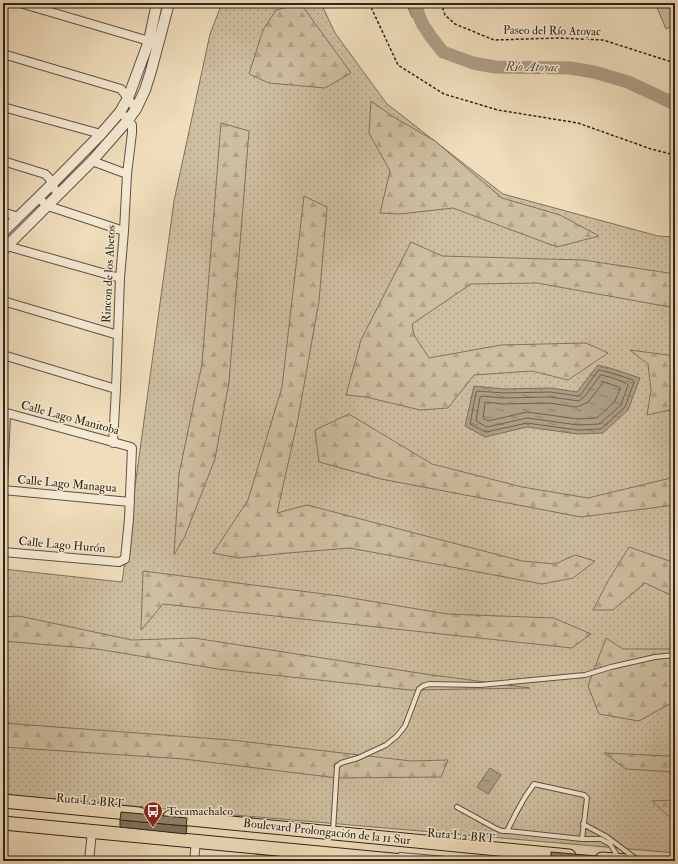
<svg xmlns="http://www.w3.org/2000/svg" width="678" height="864" viewBox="0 0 678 864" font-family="'IM FELL Double Pica',serif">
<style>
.grass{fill:url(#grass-dots);stroke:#7e725e}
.forest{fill:url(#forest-firs);stroke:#7e725e}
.park{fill:#cebea0;stroke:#7e725e}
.water{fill:url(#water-ripples);stroke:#7a6e5b}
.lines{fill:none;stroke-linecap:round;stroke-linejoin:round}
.shore{stroke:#6e6250;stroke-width:1}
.river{stroke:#ad9e85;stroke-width:13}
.service-casing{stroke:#5e5343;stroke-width:6}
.minor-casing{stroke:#5e5343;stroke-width:10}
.tertiary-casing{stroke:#5e5343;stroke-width:12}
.primary-casing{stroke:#2e251b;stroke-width:15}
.path{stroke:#2e251b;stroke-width:1.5;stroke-dasharray:3 2;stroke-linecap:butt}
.service{stroke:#f5e9d3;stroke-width:4}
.minor{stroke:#f5e9d3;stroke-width:8}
.tertiary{stroke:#f5e9d3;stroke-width:10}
.primary{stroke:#efddbb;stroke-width:13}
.wall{fill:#7e725f;stroke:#2e251b}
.building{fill:#92856e;stroke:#2e251b}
.labels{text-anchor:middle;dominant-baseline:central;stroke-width:3;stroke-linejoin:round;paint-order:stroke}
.street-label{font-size:12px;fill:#2e251b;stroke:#f5e9d3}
.poi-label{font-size:12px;fill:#2e251b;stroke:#f5e9d3;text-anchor:start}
.water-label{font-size:13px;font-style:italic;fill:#5a4f40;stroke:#f5e9d3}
</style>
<defs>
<pattern id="grass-dots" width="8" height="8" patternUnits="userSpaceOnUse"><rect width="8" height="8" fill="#cebea0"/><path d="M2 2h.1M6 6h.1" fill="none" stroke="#b1a389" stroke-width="1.8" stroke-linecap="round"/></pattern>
<pattern id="forest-firs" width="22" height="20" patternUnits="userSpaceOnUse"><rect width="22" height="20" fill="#cebea0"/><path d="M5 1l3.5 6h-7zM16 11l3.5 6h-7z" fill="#b1a389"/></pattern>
<pattern id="water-ripples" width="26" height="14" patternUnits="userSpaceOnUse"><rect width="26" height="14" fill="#ad9e85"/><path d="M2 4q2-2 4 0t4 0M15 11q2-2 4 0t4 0" fill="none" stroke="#8d816c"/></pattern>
</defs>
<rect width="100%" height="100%" fill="#efddbb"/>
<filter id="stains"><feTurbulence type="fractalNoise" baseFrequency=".005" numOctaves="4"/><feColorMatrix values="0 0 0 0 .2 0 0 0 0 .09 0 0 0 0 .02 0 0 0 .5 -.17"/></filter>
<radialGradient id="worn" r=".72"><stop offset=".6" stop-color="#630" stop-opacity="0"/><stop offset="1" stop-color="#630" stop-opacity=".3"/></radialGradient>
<path class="grass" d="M 222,3 L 321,3 L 335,33 L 387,104 L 503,194 L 658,236 L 675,237 L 675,853 L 3,795 L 3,569 L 122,582 L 174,201 L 210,34 Z"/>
<path class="forest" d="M 301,4 L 351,73 L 325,88 L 269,83 L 249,74 L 263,30 L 276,10 Z
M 371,101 L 392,116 L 435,141 L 502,198 L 560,215 L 599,236 L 557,247 L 453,208 L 400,214 L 380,213 L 390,171 L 369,133 Z
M 221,123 L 249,131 L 229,382 L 215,459 L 185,536 L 174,555 L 179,474 L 202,364 Z
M 304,196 L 327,207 L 319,301 L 298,419 L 277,513 L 307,505 L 522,561 L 555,564 L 575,555 L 595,561 L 573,578 L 542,584 L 350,548 L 288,553 L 238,558 L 213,553 L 248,500 L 282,387 Z
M 411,242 L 442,256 L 583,260 L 675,274 L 675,308 L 537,283 L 471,284 L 412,324 L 414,335 L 429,358 L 501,345 L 586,343 L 608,353 L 568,380 L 532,371 L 474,375 L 448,408 L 420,410 L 366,397 L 346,395 L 361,340 Z
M 630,350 L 675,356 L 675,409 L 647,415 L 651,390 L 648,364 Z
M 349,414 L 432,464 L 522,487 L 588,498 L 675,477 L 675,505 L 581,517 L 381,479 L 319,462 L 315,430 Z
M 629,547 L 675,563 L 675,597 L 645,583 L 613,610 L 593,610 L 608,581 Z
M 143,571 L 340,596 L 447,614 L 554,618 L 591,634 L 572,648 L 163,604 L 141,630 Z
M 19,616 L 132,640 L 194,638 L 425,674 L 530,688 L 410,690 L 218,669 L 97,649 L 3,641 L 3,617 Z
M 606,638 L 623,649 L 675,649 L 675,701 L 639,721 L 599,714 L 588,686 Z
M 3,723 L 231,740 L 411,761 L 448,760 L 441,777 L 337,778 L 184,759 L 3,747 Z
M 604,753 L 668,756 L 675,754 L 675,772 L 626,769 Z
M 675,800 L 675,822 L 652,801 Z"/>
<path class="park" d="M 655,3 L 675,3 L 675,25 L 666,29 Z"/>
<path class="water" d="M 406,3 L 422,3 L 424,7 L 422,23 L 412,17 Z
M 598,365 L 613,369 L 640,378 L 628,410 L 603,433 L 578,434 L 527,427 L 485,437 L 465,426 L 474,386 L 503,389 L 551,388 L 577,392 Z
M 490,768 L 501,775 L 488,794 L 477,787 Z"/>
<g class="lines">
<path class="shore" d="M 599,370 L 612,373 L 633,380 L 634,382 L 625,407 L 601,429 L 578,430 L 527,423 L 486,432 L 470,424 L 476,392 L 478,391 L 503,393 L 550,392 L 578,396 L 581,394 Z
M 601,375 L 610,377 L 626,383 L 628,385 L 621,405 L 599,424 L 578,425 L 527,418 L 487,427 L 476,421 L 480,397 L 482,396 L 503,398 L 550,397 L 579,401 L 584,397 Z
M 604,382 L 619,387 L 620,389 L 615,401 L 597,418 L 578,419 L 527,412 L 488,421 L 483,418 L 485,404 L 487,402 L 503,404 L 550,403 L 575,407 L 580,406 L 588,402 Z"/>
<path class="river" d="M 414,3 L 422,23 L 431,37 L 443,52 L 473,63 L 495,67 L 570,68 L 594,72 L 628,82 L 675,104"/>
<g class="service-casing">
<path id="service" d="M 457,807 L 495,828 L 502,831 L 507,831
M 583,824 L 607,837 L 639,861
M 333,831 L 337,766 L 341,763 L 358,758 L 386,745 L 397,736 L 405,726 L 419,689 L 423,686 L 429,684 L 480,685 L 585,675 L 611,667 L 655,657 L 675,655
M 582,839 L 587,798 L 584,795 L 534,784 L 525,797 L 516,813 L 507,831 L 582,839 L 601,839 L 610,844 L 618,857
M 400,855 L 469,861"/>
</g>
<g class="minor-casing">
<path id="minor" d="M 20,3 L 149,41
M 3,54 L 121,89 L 136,109
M 3,107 L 101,134
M 3,161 L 45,174 L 49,178 L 58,195
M 92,161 L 127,174
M 38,198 L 48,206 L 124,231
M 3,212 L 18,217
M 7,246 L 120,278
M 3,301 L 118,335
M 3,355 L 116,389
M 3,412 L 131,447 L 132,448 L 129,519 L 125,559 L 119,562 L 3,552
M 113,443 L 116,389 L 120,278 L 124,231 L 127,174 L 132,133 L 132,125 L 128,120 L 120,112
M 3,486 L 6,413
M 3,490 L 130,502
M 89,861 L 92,832
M 194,861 L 196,841"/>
</g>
<g class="tertiary-casing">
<path id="tertiary" d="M 3,232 L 52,184 L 101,134 L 120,112 L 128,98 L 149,41 L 157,3
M 3,250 L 92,161 L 128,120 L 136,109 L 145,90 L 151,71 L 169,3"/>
</g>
<g class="primary-casing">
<path id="primary" d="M 3,801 L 139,814
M 170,817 L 569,856
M 3,823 L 403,861
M 602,859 L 627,861"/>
</g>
<path class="path" d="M 369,3 L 398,65 L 444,94 L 498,110 L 578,123 L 651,149 L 675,155
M 441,3 L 445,15 L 455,24 L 494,40 L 558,38 L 603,40 L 675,63
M 473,858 L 503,861"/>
<use href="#service" class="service"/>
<use href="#minor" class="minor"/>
<use href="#tertiary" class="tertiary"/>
<use href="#primary" class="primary"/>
</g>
<path class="wall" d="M 120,820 L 187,826 L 186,834 L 120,827 Z"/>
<path class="building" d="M 121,812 L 187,818 L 186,826 L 120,820 Z
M 551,852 L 619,858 L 618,861 L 559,861 L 551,860 Z"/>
<defs>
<g id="bus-pin" transform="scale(1)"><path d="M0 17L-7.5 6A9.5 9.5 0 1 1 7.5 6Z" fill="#8f2418" stroke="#f5e9d3"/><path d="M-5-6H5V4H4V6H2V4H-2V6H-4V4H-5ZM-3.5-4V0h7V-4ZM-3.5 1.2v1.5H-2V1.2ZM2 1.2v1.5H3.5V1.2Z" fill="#fff"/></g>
</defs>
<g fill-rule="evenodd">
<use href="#bus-pin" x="153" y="811"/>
</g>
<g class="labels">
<g class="street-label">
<text transform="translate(552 31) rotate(1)">Paseo del Río Atoyac</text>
<text transform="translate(109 274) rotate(-87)">Rincon de los Abetos</text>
<text transform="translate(70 418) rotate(15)">Calle Lago Manitoba</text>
<text transform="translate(67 484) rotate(5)">Calle Lago Managua</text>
<text transform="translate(62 545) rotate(5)">Calle Lago Hurón</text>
<text transform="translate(90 801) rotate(5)">Ruta L2 BRT</text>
<text transform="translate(327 832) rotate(6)">Boulevard Prolongación de la 11 Sur</text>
<text transform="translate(461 836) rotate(5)">Ruta L2 BRT</text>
</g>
<g class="poi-label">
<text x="167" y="811">Tecamachalco</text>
</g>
<g class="water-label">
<text transform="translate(532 67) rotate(1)">Río Atoyac</text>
</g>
</g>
<rect width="678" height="864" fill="none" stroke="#efddbb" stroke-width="16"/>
<rect x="4" y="4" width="670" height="856" fill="none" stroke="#2e251b" stroke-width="2"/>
<rect x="8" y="8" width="662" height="848" fill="none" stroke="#2e251b"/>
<rect width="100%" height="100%" filter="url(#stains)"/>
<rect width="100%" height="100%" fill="url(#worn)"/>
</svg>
